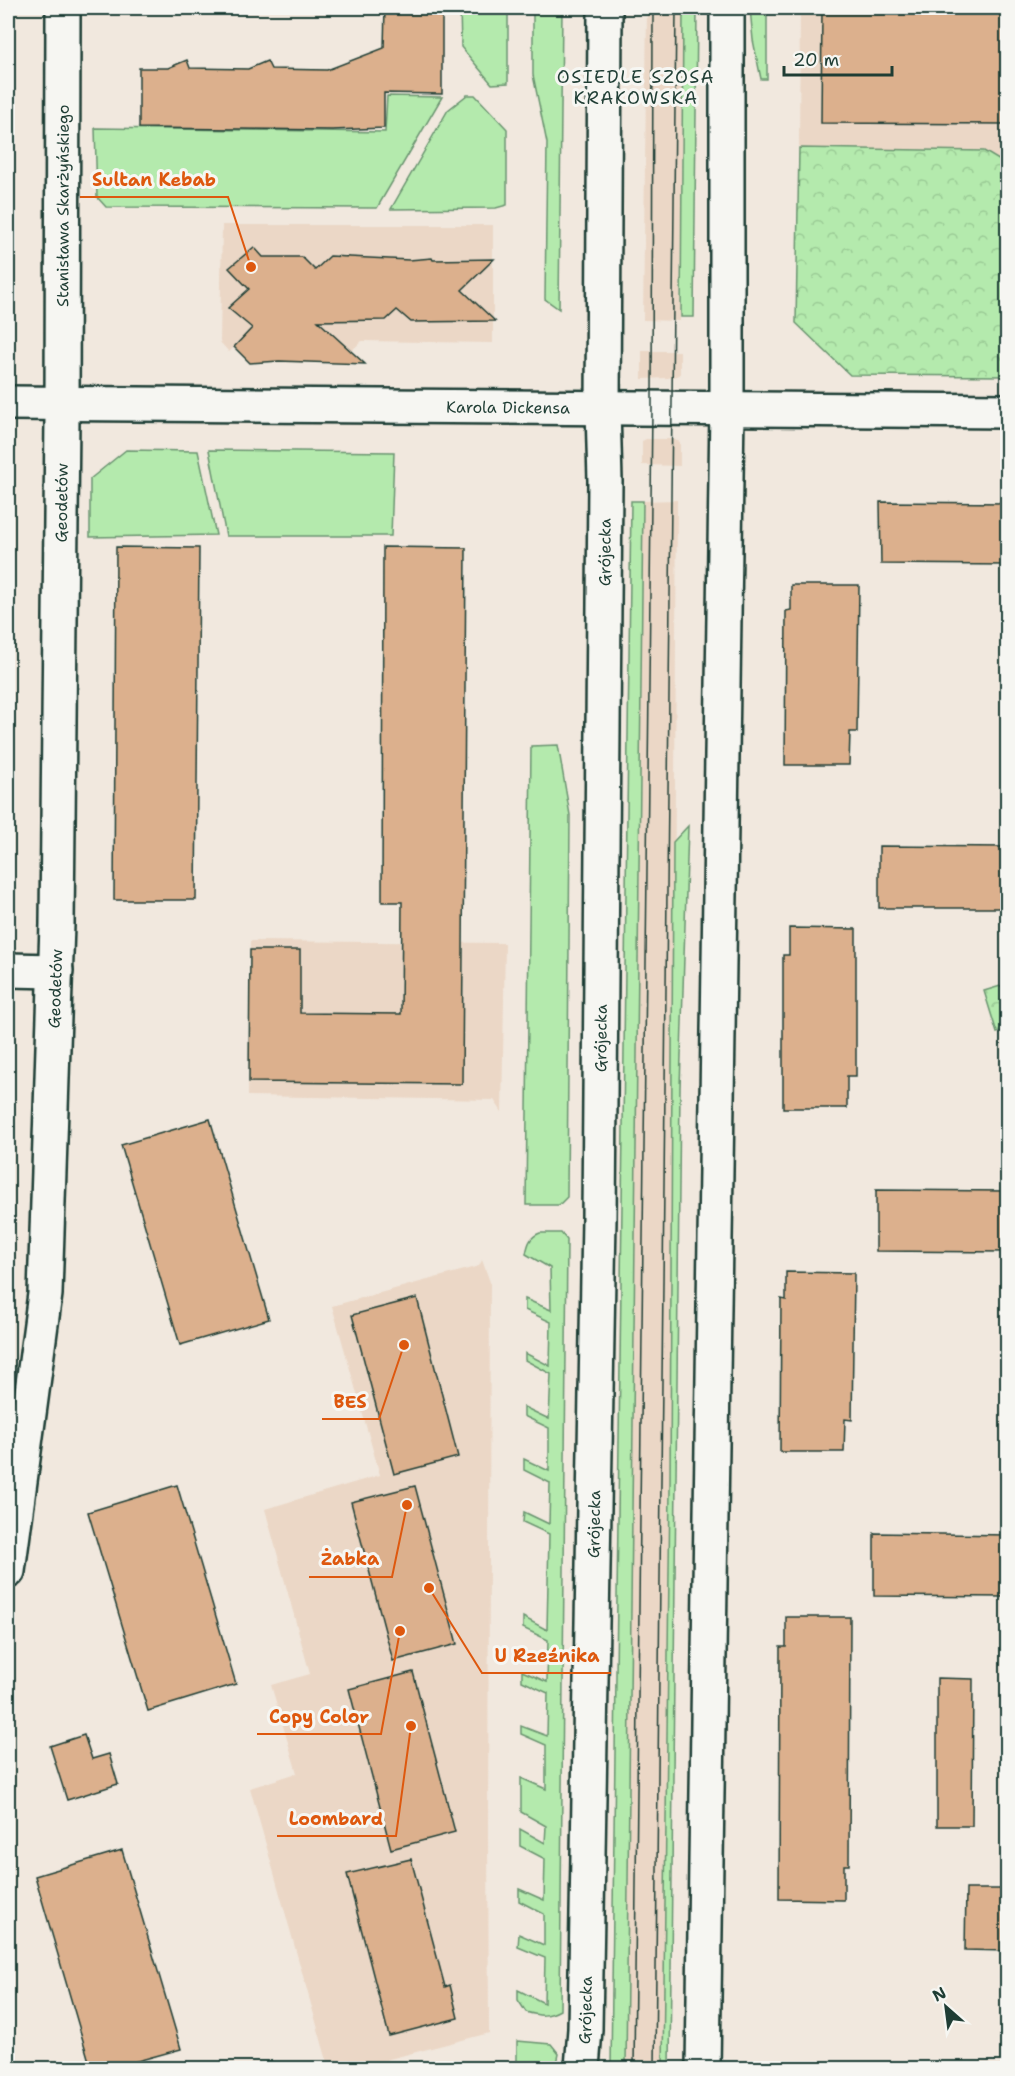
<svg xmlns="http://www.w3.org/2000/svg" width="1015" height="2076" viewBox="0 0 1015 2076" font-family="'Shantell Sans',sans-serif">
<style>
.built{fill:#ebd7c6}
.green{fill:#b4eaad;stroke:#6a9470;stroke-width:1.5}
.forest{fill:url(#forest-crowns);stroke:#6a9470;stroke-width:1.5}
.building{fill:#dcb08d;stroke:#1f3d34;stroke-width:1.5}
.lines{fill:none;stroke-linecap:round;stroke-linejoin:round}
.minor-casing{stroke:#1f3d34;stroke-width:38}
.tertiary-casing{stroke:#1f3d34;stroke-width:38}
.secondary-casing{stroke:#1f3d34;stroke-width:38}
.minor{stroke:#f6f6f2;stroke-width:33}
.tertiary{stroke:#f6f6f2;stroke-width:33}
.secondary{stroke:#f6f6f2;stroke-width:33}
.tram{stroke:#1f3d34;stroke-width:1.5}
.labels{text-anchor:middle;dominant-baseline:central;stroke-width:6;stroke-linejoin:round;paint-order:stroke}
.street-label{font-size:16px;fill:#1f3d34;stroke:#f6f6f2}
.neighbourhood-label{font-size:18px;letter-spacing:1.5px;fill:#1f3d34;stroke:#f6f6f2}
.leader{fill:none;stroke:#de580e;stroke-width:2}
.callout-dot{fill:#de580e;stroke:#f6f6f2;stroke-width:2}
.callout-label{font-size:18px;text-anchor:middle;font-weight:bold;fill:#de580e;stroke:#f6f6f2;stroke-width:6;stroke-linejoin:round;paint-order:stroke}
</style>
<defs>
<pattern id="forest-crowns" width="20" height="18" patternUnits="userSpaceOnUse" patternTransform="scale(1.5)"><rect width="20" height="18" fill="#b4eaad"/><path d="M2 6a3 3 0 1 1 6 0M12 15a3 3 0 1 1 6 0" fill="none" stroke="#9aca95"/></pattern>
</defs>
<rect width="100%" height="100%" fill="#f1e8de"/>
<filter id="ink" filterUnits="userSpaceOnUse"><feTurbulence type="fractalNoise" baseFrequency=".0167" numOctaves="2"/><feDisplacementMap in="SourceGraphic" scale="12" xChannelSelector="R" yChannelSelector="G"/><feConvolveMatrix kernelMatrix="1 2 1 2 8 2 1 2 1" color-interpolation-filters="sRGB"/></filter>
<g filter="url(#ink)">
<path class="built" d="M 647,8 L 683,8 L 680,321 L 643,320 Z
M 800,8 L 1007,8 L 1007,165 L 984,151 L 799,148 Z
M 222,225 L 493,225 L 493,343 L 362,341 L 338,363 L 258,362 L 234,347 L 229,352 L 220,342 Z
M 642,351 L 680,351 L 680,375 L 668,378 L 642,379 Z
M 646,439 L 674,439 L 680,442 L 680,466 L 642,465 L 642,441 Z
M 677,500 L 670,1488 L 663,2068 L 626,2068 L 643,501 Z
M 250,941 L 505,943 L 502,1112 L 494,1100 L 248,1096 Z
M 8,1009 L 10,1010 L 11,1207 L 8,1244 Z
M 482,1260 L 490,1282 L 488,1832 L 489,2033 L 355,2068 L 329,2068 L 250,1788 L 297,1773 L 271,1685 L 310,1674 L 265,1509 L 380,1475 L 332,1306 L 479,1266 Z"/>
<path class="green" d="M 460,8 L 508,8 L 508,83 L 492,84 L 461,47 Z
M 533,8 L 562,8 L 559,309 L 545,299 L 547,143 L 533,75 Z
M 683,8 L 697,8 L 694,317 L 681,317 Z
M 750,8 L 767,8 L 767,79 L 761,79 L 753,40 Z
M 467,95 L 475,95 L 507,129 L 507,205 L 496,208 L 391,209 L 448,110 Z
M 387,96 L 442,97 L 377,208 L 106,207 L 97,197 L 95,128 L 385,132 Z
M 126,450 L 198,451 L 216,535 L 90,537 L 90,479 Z
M 209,450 L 394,452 L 391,536 L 226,536 Z
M 631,501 L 643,501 L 626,2068 L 611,2068 Z
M 558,745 L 570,815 L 567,1197 L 559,1205 L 526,1205 L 531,746 Z
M 688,826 L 680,1088 L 670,2068 L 663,2068 L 670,1488 L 673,842 Z
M 540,1233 L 561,1233 L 567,1240 L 560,2010 C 548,2017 539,2016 526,2012 L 518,2000 L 518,1990 L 544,2003 L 545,1958 L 518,1947 L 519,1934 L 544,1945 L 544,1914 L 519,1901 L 519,1889 L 544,1900 L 545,1859 L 520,1846 L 520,1829 L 545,1843 L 546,1826 L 521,1812 L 521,1778 L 546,1789 L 546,1745 L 521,1734 L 521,1726 L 547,1736 L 548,1693 L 522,1681 L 522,1671 L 547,1682 L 548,1640 L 523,1628 L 523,1617 L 547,1630 L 549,1534 L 523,1522 L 524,1512 L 549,1524 L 550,1483 L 524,1470 L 524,1459 L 549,1471 L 549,1428 L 524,1416 L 524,1407 L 549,1419 L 551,1374 L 525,1360 L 525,1353 L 550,1366 L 551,1322 L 525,1310 L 525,1299 L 551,1310 L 550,1268 L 526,1254 C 528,1243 530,1237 540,1233 Z
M 517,2041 L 551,2044 L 559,2054 L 556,2068 L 517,2068 Z"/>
<path class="forest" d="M 799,148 L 984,151 L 1007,165 L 1007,376 L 850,375 L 796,323 Z
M 1007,984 L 1007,1030 L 997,1033 L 984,991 Z"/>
<path class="building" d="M 385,8 L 442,8 L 442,94 L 384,93 L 384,128 L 332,130 L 139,128 L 139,68 L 168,68 L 187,60 L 190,68 L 248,69 L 267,61 L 271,69 L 327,70 L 384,48 Z
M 822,8 L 1008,8 L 1008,124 L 821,123 Z
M 254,247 L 263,257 L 302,257 L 315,270 L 330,256 L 409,260 L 432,258 L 433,260 L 494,259 L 462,290 L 495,321 L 411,322 L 397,310 L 386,320 L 318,321 L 365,364 L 279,361 L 250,363 L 234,347 L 252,328 L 228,308 L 249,289 L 229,268 Z
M 880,502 L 1008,503 L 1008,565 L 881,564 Z
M 116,547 L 199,548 L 196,900 L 114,900 Z
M 383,547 L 466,548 L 462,1084 L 249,1082 L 250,950 L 300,950 L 300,1013 L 401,1014 L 402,902 L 382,902 Z
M 791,585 L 859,585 L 857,732 L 850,732 L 849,765 L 785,765 L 786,611 L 791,610 Z
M 879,846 L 1008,847 L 1008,908 L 879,908 Z
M 789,928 L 856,929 L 856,1076 L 847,1076 L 847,1108 L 783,1108 L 783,955 L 789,955 Z
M 210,1119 L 269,1319 L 180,1345 L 121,1145 Z
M 876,1190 L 1008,1191 L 1008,1252 L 876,1251 Z
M 786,1272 L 854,1273 L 852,1420 L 845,1419 L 844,1452 L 780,1452 L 781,1299 L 786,1300 Z
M 417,1298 L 458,1457 L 394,1474 L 352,1315 Z
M 177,1485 L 236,1684 L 148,1711 L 88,1512 Z
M 415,1486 L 457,1644 L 393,1661 L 351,1502 Z
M 874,1533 L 1008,1535 L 1008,1597 L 874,1596 Z
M 786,1617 L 850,1617 L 849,1865 L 844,1865 L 844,1900 L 779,1899 L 780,1647 L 786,1647 Z
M 413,1672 L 455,1832 L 391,1849 L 349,1689 Z
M 937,1678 L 973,1679 L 972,1826 L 937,1826 Z
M 84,1735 L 92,1759 L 109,1754 L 118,1784 L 67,1800 L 50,1746 Z
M 122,1850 L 181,2049 L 112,2068 L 91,2068 L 35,1876 Z
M 411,1859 L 445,1987 L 450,1985 L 458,2018 L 389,2036 L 347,1874 Z
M 966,1889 L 1008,1889 L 1008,1951 L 965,1950 Z"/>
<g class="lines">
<g class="minor-casing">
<g id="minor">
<path d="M 8,970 L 56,971"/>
<path id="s1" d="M 8,1571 L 45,1294 L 57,924 L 62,417 L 63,8"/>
</g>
</g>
<g class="tertiary-casing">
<g id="tertiary">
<path id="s2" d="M 8,403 L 1008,411"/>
</g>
</g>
<g class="secondary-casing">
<g id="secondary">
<path id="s3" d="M 582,2068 L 585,2029 L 599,1218 L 605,481 L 603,410 L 605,8"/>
<path d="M 703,2068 L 727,409 L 727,8"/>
</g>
</g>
<use href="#minor" class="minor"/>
<use href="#tertiary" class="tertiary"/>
<use href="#secondary" class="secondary"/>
<path class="tram" d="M 634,2068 L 652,409 L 653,8
M 655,2068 L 676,8"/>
</g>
</g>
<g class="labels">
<g class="street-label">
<text stroke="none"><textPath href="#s1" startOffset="1368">Stanisława Skarżyńskiego</textPath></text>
<text stroke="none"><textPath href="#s2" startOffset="500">Karola Dickensa</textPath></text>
<text stroke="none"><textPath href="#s1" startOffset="1071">Geodetów</textPath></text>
<text stroke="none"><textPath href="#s3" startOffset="1516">Grójecka</textPath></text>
<text stroke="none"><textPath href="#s1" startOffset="585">Geodetów</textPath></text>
<text stroke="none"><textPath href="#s3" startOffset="1030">Grójecka</textPath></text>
<text stroke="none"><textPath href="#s3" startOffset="544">Grójecka</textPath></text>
<text stroke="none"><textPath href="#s3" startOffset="58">Grójecka</textPath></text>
</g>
<g class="neighbourhood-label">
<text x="636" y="77">OSIEDLE SZOSA<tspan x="636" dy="21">KRAKOWSKA</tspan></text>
</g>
</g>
<path class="leader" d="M251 267L228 197H80M404 1345L379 1419H322M407 1505L392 1577H309M429 1588L482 1673H611M400 1631L381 1734H257M411 1726L396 1836H277"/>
<g class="callout-dot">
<circle cx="251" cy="267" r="6"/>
<circle cx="404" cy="1345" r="6"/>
<circle cx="407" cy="1505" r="6"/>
<circle cx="429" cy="1588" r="6"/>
<circle cx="400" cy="1631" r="6"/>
<circle cx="411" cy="1726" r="6"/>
</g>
<g class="callout-label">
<text x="154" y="186">Sultan Kebab</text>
<text x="350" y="1408">BES</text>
<text x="350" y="1565">Żabka</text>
<text x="547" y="1662">U Rzeźnika</text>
<text x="319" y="1723">Copy Color</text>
<text x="336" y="1825">Loombard</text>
</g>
<rect width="1015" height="2076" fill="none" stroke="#f6f6f2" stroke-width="30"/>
<rect x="15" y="15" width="985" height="2046" fill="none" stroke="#1f3d34" stroke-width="2" filter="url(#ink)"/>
<g transform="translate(946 2007) rotate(332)" stroke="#f6f6f2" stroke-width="4.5" paint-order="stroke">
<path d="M0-4.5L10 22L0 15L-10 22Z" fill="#1f3d34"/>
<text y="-9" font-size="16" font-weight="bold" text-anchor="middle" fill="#1f3d34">N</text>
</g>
<path d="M784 66v9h108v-9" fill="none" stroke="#1f3d34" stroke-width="3"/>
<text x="793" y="66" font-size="18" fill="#1f3d34" stroke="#f6f6f2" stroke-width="4.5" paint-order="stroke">20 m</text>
</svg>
